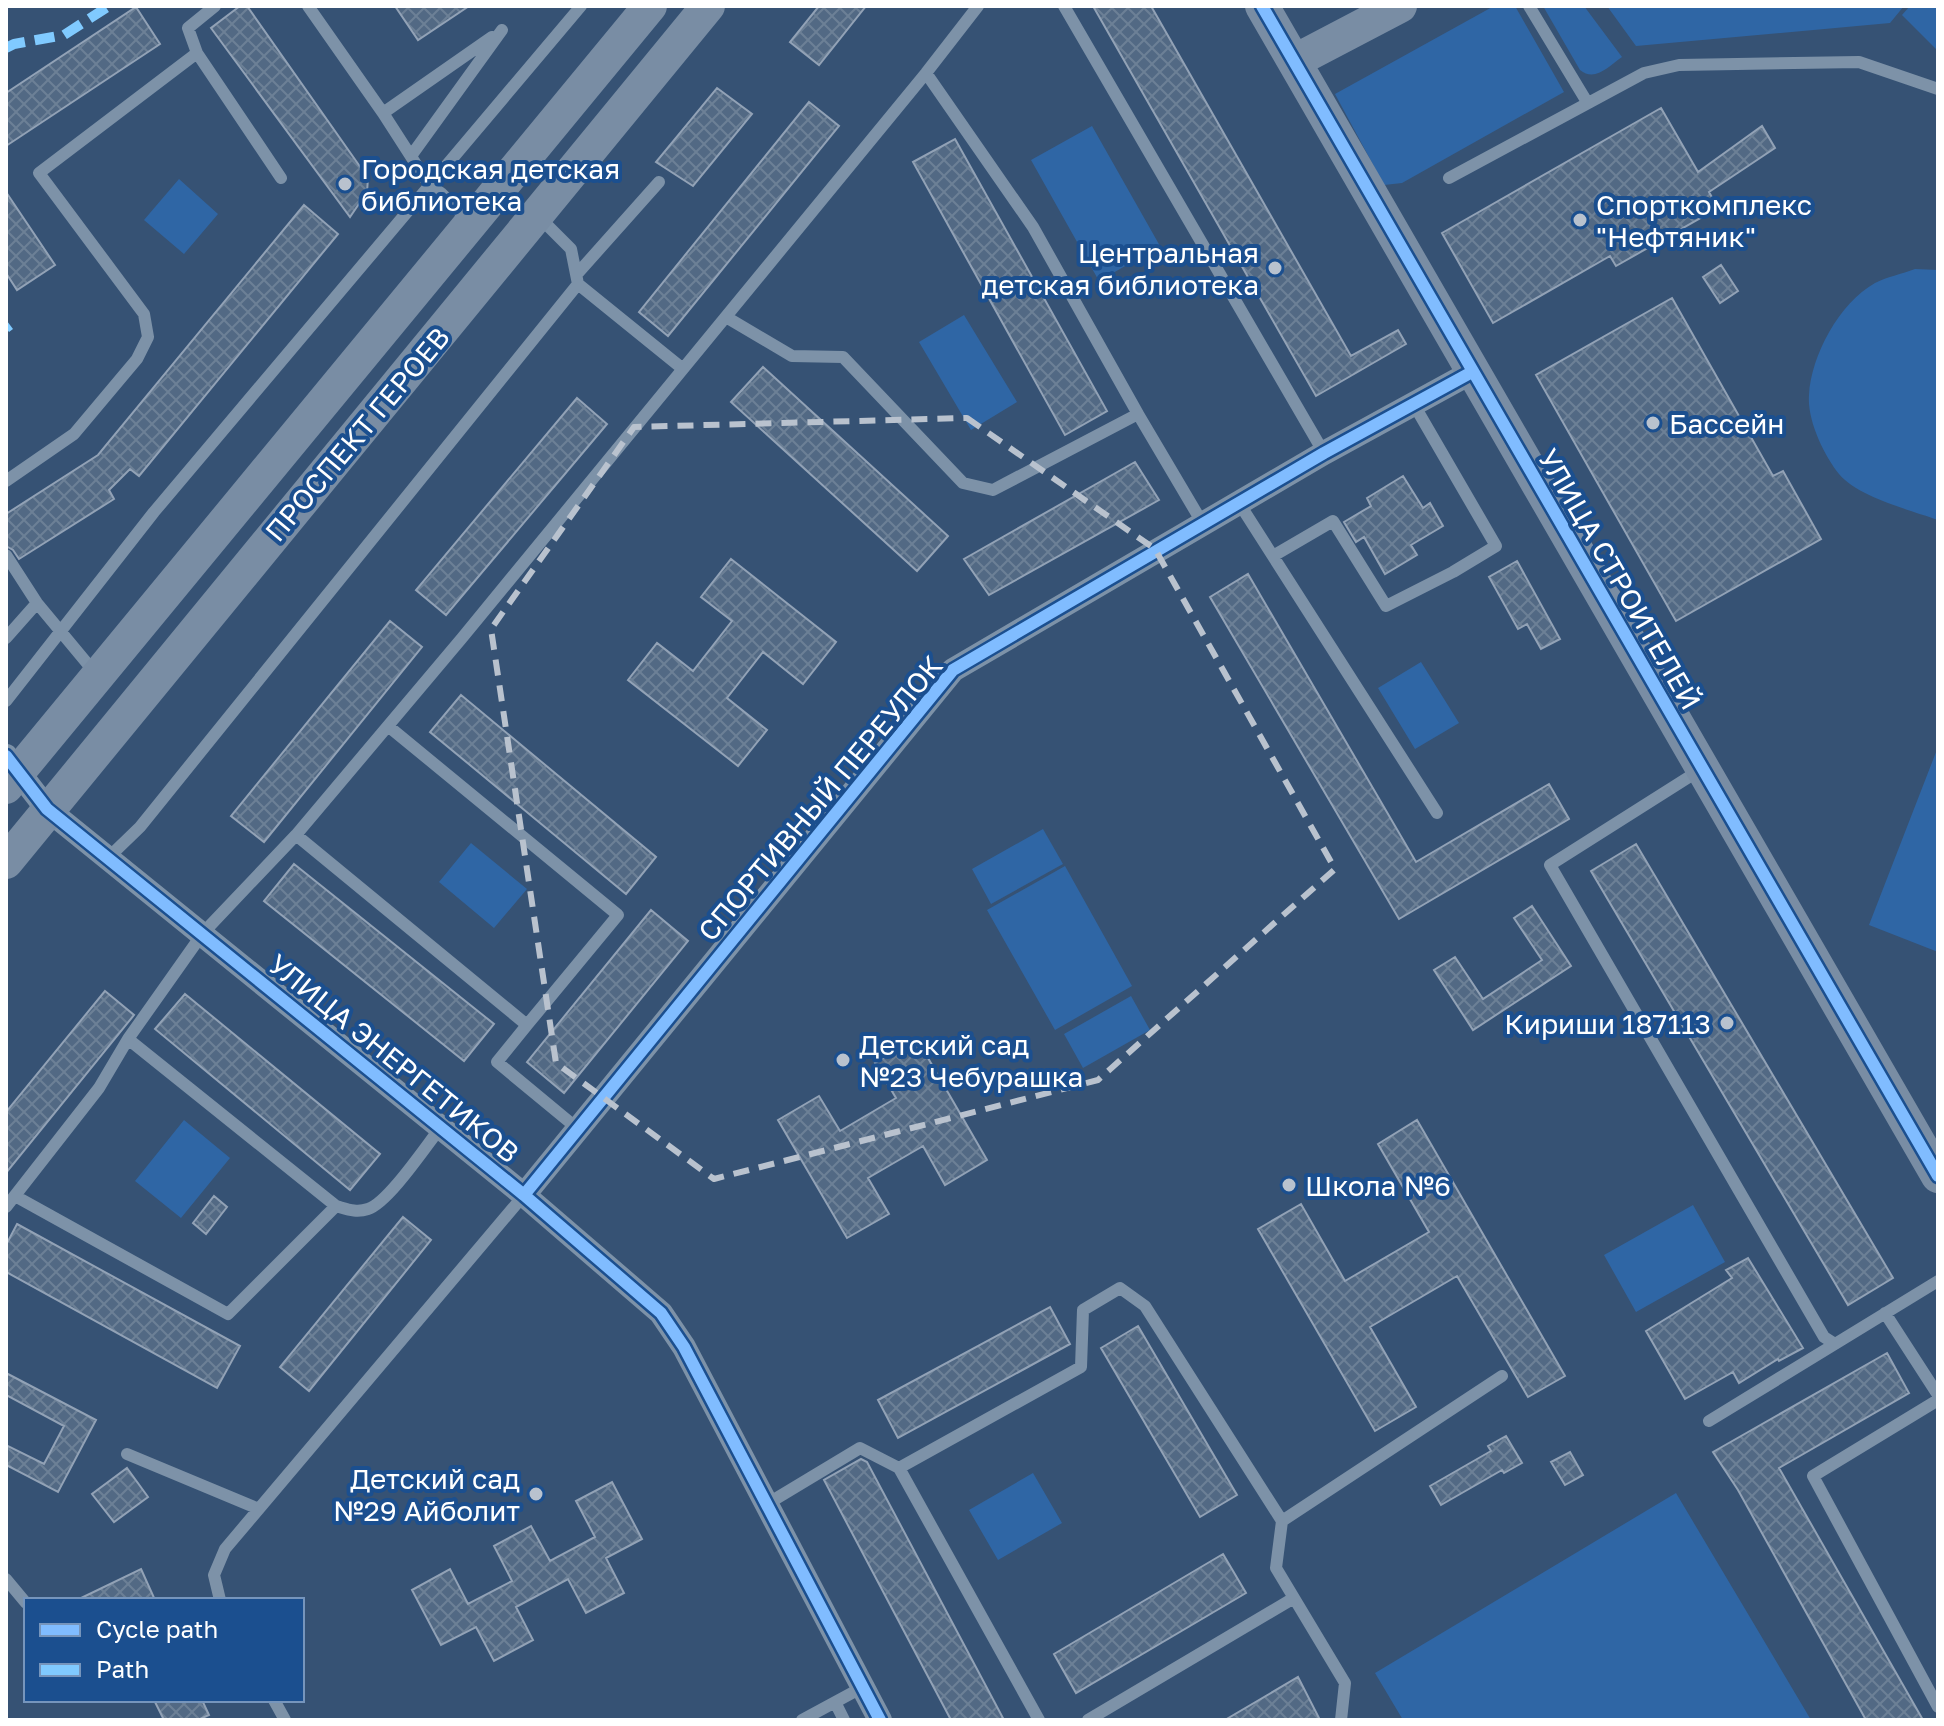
<svg xmlns="http://www.w3.org/2000/svg" width="1944" height="1726" viewBox="0 0 1944 1726" font-family="'Golos Text',sans-serif">
<style>
.green{fill:#2f66a5}
.building{fill:url(#building-cross-hatch);stroke:#92a2b6;stroke-width:2}
.lines{fill:none;stroke-linecap:round;stroke-linejoin:round}
.lane{stroke:#7d92a8;stroke-width:12}
.street{stroke:#7d92a8;stroke-width:24}
.secondary{stroke:#798da4;stroke-width:34}
.quiet{stroke:#80caff;stroke-width:10;stroke-dasharray:20 10;stroke-linecap:butt}
.cycleway-casing{stroke:#1b4f8f;stroke-width:17}
.cycleway{stroke:#80bcff;stroke-width:12}
.marked{fill:none;stroke:#b9c2ce;stroke-width:6;stroke-dasharray:16 10;stroke-linejoin:round}
.poi-dot{fill:#b9c2ce;stroke:#1b4f8f;stroke-width:3}
.labels{text-anchor:middle;dominant-baseline:central;stroke-width:8;stroke-linejoin:round;paint-order:stroke}
.poi-label{font-size:28px;fill:#fff;stroke:#1b4f8f;text-anchor:start}
.street-label{font-size:28px;fill:#fff;stroke:#1b4f8f}
</style>
<defs>
<pattern id="building-cross-hatch" width="8" height="8" patternUnits="userSpaceOnUse" patternTransform="scale(2)"><rect width="8" height="8" fill="#526984"/><path d="M0 0l8 8M0 8l8-8" fill="none" stroke="#6c8096"/></pattern>
</defs>
<rect width="100%" height="100%" fill="#365274"/>
<path class="green" d="M 1494,6 L 1515,6 L 1564,92 L 1402,183 L 1384,185 L 1335,94 Z
M 1543,6 L 1584,6 L 1622,57 C 1608,67 1595,82 1580,70 Z
M 1607,6 L 1904,6 L 1890,23 L 1636,46 Z
M 1910,6 L 1938,6 L 1938,51 L 1902,15 Z
M 1092,126 L 1160,246 L 1099,281 L 1031,160 Z
M 179,179 L 218,214 L 184,254 L 144,220 Z
M 1915,269 L 1938,270 L 1938,520 C 1910,510 1858,497 1839,474 C 1824,455 1807,420 1809,395 C 1811,356 1839,303 1875,283 C 1886,277 1902,274 1915,269 Z
M 964,315 L 1017,402 L 971,430 L 919,342 Z
M 1421,662 L 1459,723 L 1415,749 L 1378,688 Z
M 1938,747 L 1938,952 L 1869,925 Z
M 1043,829 L 1063,864 L 991,904 L 972,869 Z
M 471,843 L 527,889 L 494,928 L 439,882 Z
M 1065,866 L 1132,986 L 1055,1030 L 987,910 Z
M 1131,996 L 1150,1030 L 1083,1068 L 1064,1034 Z
M 184,1120 L 230,1158 L 181,1218 L 135,1181 Z
M 1693,1205 L 1725,1262 L 1636,1312 L 1604,1255 Z
M 1033,1473 L 1062,1523 L 998,1560 L 969,1510 Z
M 1676,1493 L 1811,1720 L 1403,1720 L 1375,1673 Z"/>
<path class="building" d="M 240,6 L 247,6 L 368,178 L 367,192 L 350,217 L 211,28 Z
M 395,6 L 469,6 L 418,40 Z
M 819,6 L 866,6 L 819,65 L 790,42 Z
M 1093,6 L 1151,6 L 1351,356 L 1398,330 L 1406,344 L 1316,396 Z
M 136,7 L 160,44 L 6,146 L 6,93 Z
M 717,88 L 752,114 L 693,186 L 656,162 Z
M 809,102 L 839,126 L 668,336 L 639,312 Z
M 1661,108 L 1698,172 L 1762,126 L 1775,148 L 1709,192 L 1718,208 L 1616,266 L 1610,256 L 1493,323 L 1442,233 Z
M 955,139 L 1107,411 L 1065,435 L 913,162 Z
M 6,192 L 55,265 L 17,290 L 6,273 Z
M 304,205 L 338,234 L 139,476 L 130,469 L 109,490 L 114,499 L 19,559 L 13,550 L 6,546 L 6,514 L 98,455 Z
M 1721,265 L 1738,291 L 1720,303 L 1703,277 Z
M 1672,298 L 1773,476 L 1783,471 L 1821,539 L 1676,621 L 1536,375 Z
M 763,367 L 948,536 L 917,571 L 731,402 Z
M 577,398 L 607,424 L 446,615 L 416,590 Z
M 1135,462 L 1159,500 L 989,595 L 964,559 Z
M 1403,476 L 1423,508 L 1430,503 L 1443,526 L 1411,545 L 1417,555 L 1385,574 L 1364,537 L 1356,542 L 1344,522 L 1371,506 L 1367,498 Z
M 731,559 L 836,642 L 803,684 L 763,652 L 727,698 L 767,730 L 738,766 L 628,680 L 657,643 L 693,671 L 732,621 L 701,597 Z
M 1517,561 L 1560,639 L 1541,649 L 1527,624 L 1518,629 L 1489,577 Z
M 1248,574 L 1416,862 L 1549,784 L 1569,819 L 1399,919 L 1210,597 Z
M 390,621 L 422,647 L 264,842 L 231,816 Z
M 461,695 L 656,857 L 626,894 L 430,732 Z
M 1636,844 L 1893,1278 L 1848,1305 L 1591,871 Z
M 294,864 L 494,1024 L 464,1061 L 264,901 Z
M 1532,906 L 1571,966 L 1473,1030 L 1434,970 L 1455,957 L 1483,999 L 1542,960 L 1514,918 Z
M 651,910 L 688,941 L 564,1093 L 527,1062 Z
M 105,991 L 134,1015 L 6,1173 L 6,1112 Z
M 185,994 L 380,1154 L 350,1190 L 155,1029 Z
M 917,1039 L 987,1160 L 945,1185 L 923,1146 L 868,1178 L 889,1214 L 847,1238 L 778,1120 L 819,1096 L 840,1131 L 896,1098 L 875,1063 Z
M 1417,1120 L 1565,1376 L 1528,1397 L 1457,1276 L 1370,1327 L 1416,1407 L 1375,1431 L 1258,1229 L 1301,1204 L 1345,1281 L 1429,1232 L 1378,1144 Z
M 214,1196 L 227,1207 L 206,1234 L 193,1223 Z
M 403,1217 L 431,1240 L 309,1391 L 280,1367 Z
M 17,1224 L 240,1346 L 217,1388 L 6,1272 L 6,1245 Z
M 1748,1258 L 1803,1348 L 1779,1361 L 1778,1359 L 1739,1383 L 1733,1372 L 1685,1399 L 1646,1331 L 1732,1278 L 1726,1270 Z
M 1050,1307 L 1070,1344 L 898,1438 L 878,1400 Z
M 1138,1326 L 1237,1495 L 1200,1517 L 1101,1348 Z
M 1887,1353 L 1909,1393 L 1779,1468 L 1923,1720 L 1866,1720 L 1738,1490 L 1713,1452 Z
M 6,1373 L 96,1420 L 58,1492 L 6,1465 L 6,1445 L 44,1464 L 64,1426 L 6,1395 Z
M 1506,1436 L 1522,1463 L 1504,1473 L 1502,1470 L 1441,1505 L 1430,1486 L 1491,1451 L 1488,1446 Z
M 1570,1452 L 1583,1475 L 1565,1485 L 1551,1462 Z
M 861,1459 L 867,1462 L 1004,1720 L 951,1720 L 824,1480 Z
M 127,1468 L 148,1497 L 114,1522 L 92,1494 Z
M 612,1482 L 642,1539 L 606,1558 L 624,1593 L 586,1613 L 568,1579 L 516,1607 L 533,1640 L 494,1661 L 476,1627 L 441,1645 L 412,1590 L 450,1569 L 468,1604 L 512,1581 L 494,1546 L 531,1526 L 550,1561 L 595,1537 L 576,1501 Z
M 1223,1554 L 1246,1593 L 1076,1693 L 1054,1654 Z
M 141,1569 L 155,1600 L 77,1600 Z
M 1298,1677 L 1320,1720 L 1225,1720 Z
M 154,1700 L 202,1700 L 209,1715 L 198,1720 L 164,1720 Z"/>
<g class="lines">
<path class="lane" d="M 215,6 L 188,28 L 197,53 L 281,178
M 308,6 L 383,113 L 430,186 L 441,193 L 469,221
M 1064,6 L 1324,453
M 1529,6 L 1587,102
M 926,73 L 1033,227 L 1138,414
M 383,113 L 492,37
M 411,156 L 502,30
M 1449,178 L 1644,73 L 1679,65 L 1859,62 L 1938,89
M 538,216 L 571,249 L 578,284 L 683,369
M 577,274 L 659,182
M 726,317 L 792,356 L 843,357 L 963,483 L 993,490 L 1138,414 L 1203,524
M 6,481 L 74,434 L 137,359 L 148,337 L 144,314 L 39,173 L 197,53
M 1239,503 L 1437,813
M 6,555 L 37,603 L 96,674
M 1273,556 L 1333,521 L 1386,606 L 1453,572 L 1496,546 L 1413,403
M 6,638 L 37,603
M 6,701 L 154,512 L 581,6
M 1700,770 L 1550,865 L 1824,1337 L 1835,1344 L 1938,1281
M 296,835 L 527,1025 L 618,915 L 388,726
M 109,857 L 140,827 L 578,284
M 527,1025 L 497,1062 L 578,1129
M 128,1039 L 336,1206 C 347,1209 356,1213 368,1209 C 388,1203 426,1146 441,1127
M 15,1196 L 228,1314 L 336,1206
M 6,1207 L 99,1088 L 128,1039 L 203,933 L 296,835 L 462,638 L 926,73 L 978,6
M 1885,1313 L 1938,1395
M 1938,1400 L 1813,1476 L 1938,1707
M 1709,1421 L 1835,1344
M 127,1454 L 259,1509
M 767,1504 L 860,1448 L 899,1468
M 6,1579 L 26,1603
M 220,1600 L 214,1575 L 225,1549 L 524,1195
M 274,1700 L 285,1720
M 835,1702 L 844,1720
M 802,1720 L 863,1687
M 1039,1720 L 899,1468 L 1081,1367 L 1083,1310 L 1120,1288 L 1145,1306 L 1282,1521
M 1088,1720 L 1294,1598
M 1341,1720 L 1345,1683 L 1276,1568 L 1282,1521 L 1502,1376"/>
<path class="street" d="M 6,756 L 47,809 L 524,1195 L 661,1313 L 684,1347 L 880,1720
M 524,1195 L 953,670 L 1324,453 L 1472,372"/>
<path class="secondary" d="M 1262,6 L 1938,1176
M 1295,61 L 1400,6
M 6,787 L 650,6
M 6,862 L 708,6"/>
<path class="quiet" d="M 6,48 L 14,44 L 64,35 L 109,6
M 6,328 L 10,325"/>
<g class="cycleway-casing">
<path id="cycleway" d="M 1262,6 L 1938,1176
M 6,756 L 47,809 L 524,1195 L 661,1313 L 684,1347 L 880,1720
M 524,1195 L 953,670 L 1324,453 L 1472,372"/>
</g>
<use href="#cycleway" class="cycleway"/>
</g>
<path class="marked" d="M 967,418 L 1155,549 L 1335,869 L 1098,1080 L 714,1179 L 556,1063 L 491,629 L 634,427 Z"/>
<g class="poi-dot">
<circle cx="345" cy="184" r="8"/>
<circle cx="1580" cy="220" r="8"/>
<circle cx="1275" cy="268" r="8"/>
<circle cx="1653" cy="423" r="8"/>
<circle cx="1727" cy="1023" r="8"/>
<circle cx="843" cy="1060" r="8"/>
<circle cx="1289" cy="1185" r="8"/>
<circle cx="536" cy="1494" r="8"/>
</g>
<g class="labels">
<g class="poi-label">
<text x="361" y="168">Городская детская<tspan x="361" dy="32">библиотека</tspan></text>
<text x="1596" y="204">Спорткомплекс<tspan x="1596" dy="32">"Нефтяник"</tspan></text>
<text x="1259" y="252" text-anchor="end">Центральная<tspan x="1259" dy="32">детская библиотека</tspan></text>
<text x="1669" y="423">Бассейн</text>
<text x="1711" y="1023" text-anchor="end">Кириши 187113</text>
<text x="859" y="1044">Детский сад<tspan x="859" dy="32">№23 Чебурашка</tspan></text>
<text x="1305" y="1185">Школа №6</text>
<text x="520" y="1478" text-anchor="end">Детский сад<tspan x="520" dy="32">№29 Айболит</tspan></text>
</g>
<g class="street-label">
<text transform="translate(357 434) rotate(-50)">ПРОСПЕКТ ГЕРОЕВ</text>
<text transform="translate(1620 579) rotate(60)">УЛИЦА СТРОИТЕЛЕЙ</text>
<text transform="translate(820 798) rotate(-50)">СПОРТИВНЫЙ ПЕРЕУЛОК</text>
<text transform="translate(394 1058) rotate(39)">УЛИЦА ЭНЕРГЕТИКОВ</text>
</g>
</g>
<rect width="1944" height="1726" fill="none" stroke="#ffffff" stroke-width="16"/>
<rect x="24" y="1598" width="280" height="104" fill="#1b4f8f" stroke="#7695bc" stroke-width="2"/>
<rect x="40" y="1624" width="40" height="12" fill="#80bcff" stroke="#7695bc" stroke-width="2"/>
<text x="96" y="1638" font-size="24" fill="#ffffff">Cycle path</text>
<rect x="40" y="1664" width="40" height="12" fill="#80caff" stroke="#7695bc" stroke-width="2"/>
<text x="96" y="1678" font-size="24" fill="#ffffff">Path</text>
</svg>
